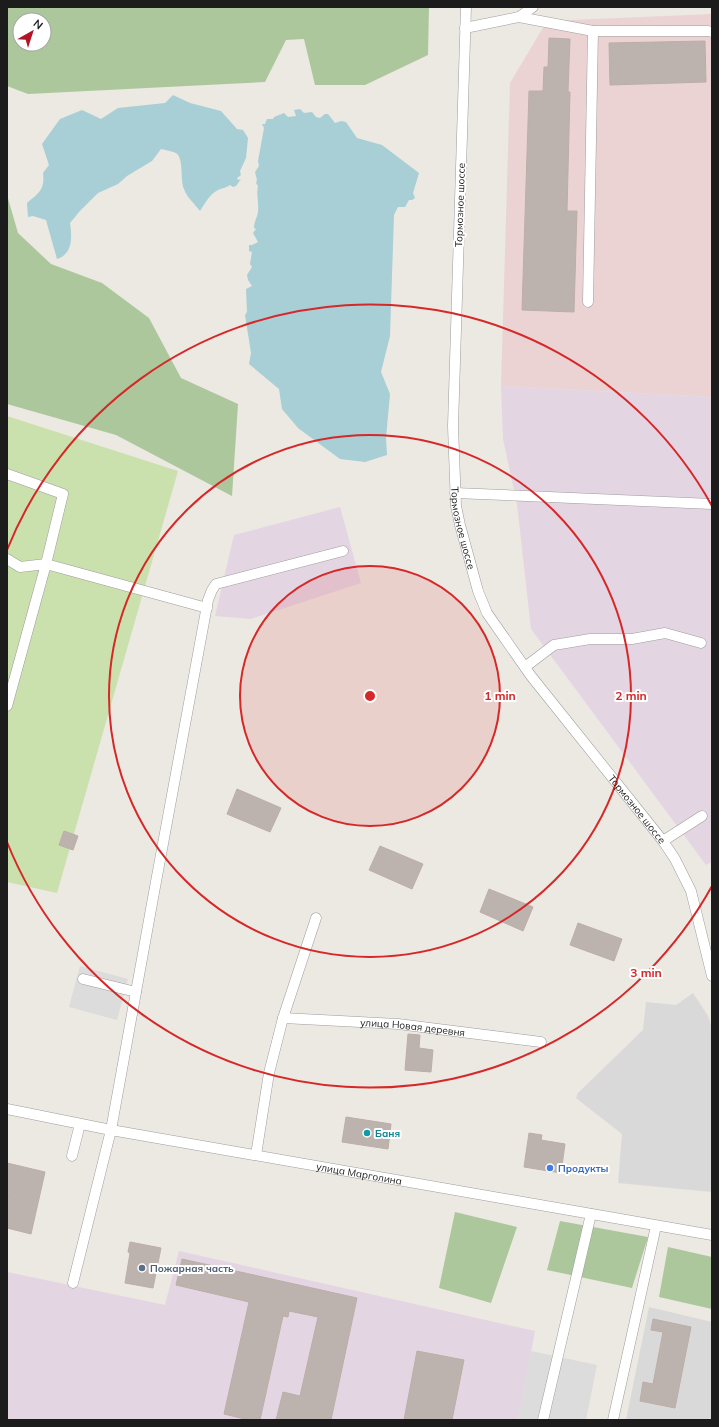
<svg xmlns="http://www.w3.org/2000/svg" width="719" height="1427" viewBox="0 0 719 1427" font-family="Mulish,sans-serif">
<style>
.residential{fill:#dad9d9}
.commercial{fill:#ebd3d4}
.industrial{fill:#e4d5e3}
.grass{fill:#cbe1ad}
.forest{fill:#acc79b;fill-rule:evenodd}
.parking{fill:#dcdcdc}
.water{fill:#a7cfd5}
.building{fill:#bcb3af;stroke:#bcaea6}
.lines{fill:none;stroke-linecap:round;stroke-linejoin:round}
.minor-casing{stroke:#9d9d9d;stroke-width:11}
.minor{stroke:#fff;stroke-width:10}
.ring{fill:none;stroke:#d62828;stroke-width:2}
.culture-dot{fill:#0f9aa8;stroke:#fff;stroke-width:1.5}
.shop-dot{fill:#3f7fe0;stroke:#fff;stroke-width:1.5}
.service-dot{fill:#5c6f8a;stroke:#fff;stroke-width:1.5}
.labels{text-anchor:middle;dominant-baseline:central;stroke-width:4;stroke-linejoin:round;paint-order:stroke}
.street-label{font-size:10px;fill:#1c1c1c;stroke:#fff}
.culture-label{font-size:10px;font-weight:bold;fill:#0d838f;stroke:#fff;text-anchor:start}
.shop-label{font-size:10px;font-weight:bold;fill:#366cbe;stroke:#fff;text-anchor:start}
.service-label{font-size:10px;font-weight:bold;fill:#4e5e75;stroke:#fff;text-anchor:start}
.centre{fill:#d62828;stroke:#fff;stroke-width:2}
.ring-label{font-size:12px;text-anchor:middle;font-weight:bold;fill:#d62828;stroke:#fff;stroke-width:4;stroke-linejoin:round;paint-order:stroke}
</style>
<rect width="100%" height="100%" fill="#ece8e2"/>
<path class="residential" d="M 693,993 L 708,1016 L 712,1029 L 712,1192 L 618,1183 L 622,1134 L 576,1098 L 578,1093 L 643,1030 L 646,1002 L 676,1005 Z
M 649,1307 L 712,1322 L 712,1420 L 626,1420 Z"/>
<path class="commercial" d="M 712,14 L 712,397 L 501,386 L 510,83 L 547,21 Z"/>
<path class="industrial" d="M 501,386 L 712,397 L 712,862 L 706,865 L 531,629 L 517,504 L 503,439 Z
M 340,507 L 361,583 L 251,619 L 215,616 L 234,535 Z
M 179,1251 L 535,1331 L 518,1420 L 7,1420 L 7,1272 L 165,1305 Z"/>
<path class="grass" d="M 7,416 L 178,471 L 57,893 L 7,882 Z"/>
<path class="forest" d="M 7,7 L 429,7 L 428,55 L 365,85 L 315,85 L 304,39 L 286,40 L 265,82 L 28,94 L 7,86 ZM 20,20 L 44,20 L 44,44 L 20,44 Z
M 7,195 L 18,233 L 51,264 L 102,283 L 149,318 L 181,378 L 238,404 L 232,496 L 116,435 L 7,404 Z
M 455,1212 L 517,1227 L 491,1303 L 439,1288 Z
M 560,1221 L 648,1237 L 632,1288 L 547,1270 Z
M 668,1247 L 712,1257 L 712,1309 L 659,1297 Z"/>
<path class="parking" d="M 80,966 L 128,979 L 117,1020 L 69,1007 Z
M 531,1351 L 597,1365 L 586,1420 L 518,1420 Z"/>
<path class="water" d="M 173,95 L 190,103 L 221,111 L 237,129 L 243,130 L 248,138 L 246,158 L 240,171 L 241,175 L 237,178 L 238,180 L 241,179 L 236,186 L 233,187 L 230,185 C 226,188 222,188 218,190 C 210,194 205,203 200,211 C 195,204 187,198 184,189 C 180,180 184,158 176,153 C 172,151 165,150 161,149 L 152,161 L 127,176 L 118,184 L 98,193 L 79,212 L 70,223 C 72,237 73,254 57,259 L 46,220 L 33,216 L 28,217 L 27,203 C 39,193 45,190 43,173 L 49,165 L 42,144 L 60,119 L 82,110 L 101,119 L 118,108 L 165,103 Z
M 300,109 L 304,113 L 312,112 L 316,117 L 320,118 L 325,114 L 328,114 L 335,123 L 341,121 L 346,122 L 357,138 L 382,145 L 419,173 L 413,193 L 415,198 L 412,200 L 409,200 L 405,207 L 398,207 L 394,215 L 390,336 L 381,372 L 390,394 L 386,438 L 387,455 L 365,462 L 340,459 L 298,428 L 282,409 L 279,389 L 249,364 L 251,353 L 245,315 L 247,312 L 246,289 L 252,286 L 248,280 L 247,275 L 252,267 L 250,264 L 252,252 L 249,251 L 249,245 L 252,245 L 258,242 L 253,233 L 256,229 L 254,228 C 254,222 257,218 258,212 C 259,203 256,194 258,186 L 256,183 L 257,180 L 255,172 L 259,166 L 258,161 L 264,128 L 262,124 L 265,124 L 267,119 L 273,119 L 274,117 L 284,113 L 288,117 L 296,116 L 294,110 Z"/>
<path class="building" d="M 549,38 L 570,39 L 568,92 L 570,92 L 567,211 L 577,211 L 574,312 L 522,310 L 529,91 L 543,91 L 544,67 L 548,67 Z
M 705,41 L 706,82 L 610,85 L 609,43 Z
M 237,789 L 281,808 L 270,832 L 227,814 Z
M 64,831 L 78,836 L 73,850 L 59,845 Z
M 380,846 L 423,864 L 412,889 L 369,870 Z
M 489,889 L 533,907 L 523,931 L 480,912 Z
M 578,923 L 622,939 L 614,961 L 570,945 Z
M 408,1034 L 420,1035 L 419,1048 L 433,1050 L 431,1072 L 405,1070 Z
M 346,1117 L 391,1124 L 388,1149 L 342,1142 Z
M 529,1133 L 542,1135 L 541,1140 L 565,1144 L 561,1173 L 524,1167 Z
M 7,1163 L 45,1172 L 31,1234 L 7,1228 L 7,1200 L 9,1192 L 7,1191 Z
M 130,1242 L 161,1248 L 153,1288 L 125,1283 L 130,1253 L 128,1252 Z
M 182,1259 L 357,1298 L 331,1420 L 276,1420 L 283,1392 L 300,1396 L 318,1317 L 289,1311 L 288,1317 L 283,1316 L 260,1420 L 249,1420 L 224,1414 L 249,1302 L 176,1285 Z
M 653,1319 L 691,1327 L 675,1408 L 640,1401 L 643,1382 L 653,1384 L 663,1332 L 651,1330 Z
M 417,1351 L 464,1360 L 452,1420 L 404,1420 Z"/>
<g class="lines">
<g class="minor-casing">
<g id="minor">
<path id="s1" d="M 466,7 L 453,426 L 456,506 L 460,525 L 478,591 L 487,613 L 531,676 L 663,841 L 675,859 L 691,891 L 712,976"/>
<path d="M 519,17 L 593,31 L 588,302"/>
<path d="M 465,28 L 519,17 L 533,7"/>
<path d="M 593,31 L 708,31 L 712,32"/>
<path d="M 7,474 L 63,494 L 46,564 L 20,567 L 7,559"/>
<path d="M 455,493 L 712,504"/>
<path d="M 525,667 L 554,645 L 590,639 L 632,639 L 665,633 L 701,643"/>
<path d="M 7,706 L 46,564 L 207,608"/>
<path d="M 663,841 L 702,816"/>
<path d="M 83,979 L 136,992"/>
<path id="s2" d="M 283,1018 L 398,1024 L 541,1042"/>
<path id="s3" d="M 7,1109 L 111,1130 L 712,1235"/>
<path d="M 256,1155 L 269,1073 L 283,1018 L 316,918"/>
<path d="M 72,1156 L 80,1124"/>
<path d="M 73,1283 L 111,1130 L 155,887 L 208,600 L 212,590 L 216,584 L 343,551"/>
<path d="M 543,1420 L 591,1214"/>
<path d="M 613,1420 L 656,1226"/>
</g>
</g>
<use href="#minor" class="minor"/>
</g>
<circle cx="370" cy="696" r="130" fill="#d62828" fill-opacity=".12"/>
<g class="ring">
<circle cx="370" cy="696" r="130"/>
<circle cx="370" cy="696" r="261"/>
<path d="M712 886A391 391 0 0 1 7 842M7 550A391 391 0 0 1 712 506"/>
</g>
<circle class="culture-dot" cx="367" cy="1133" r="4"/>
<circle class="shop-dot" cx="550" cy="1168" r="4"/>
<circle class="service-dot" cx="142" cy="1268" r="4"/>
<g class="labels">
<g class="street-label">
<text transform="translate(460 205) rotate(-88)">Тормозное шоссе</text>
<text stroke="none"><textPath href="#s1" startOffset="522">Тормозное шоссе</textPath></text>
<text stroke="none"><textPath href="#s1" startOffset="858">Тормозное шоссе</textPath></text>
<text stroke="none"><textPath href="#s2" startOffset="130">улица Новая деревня</textPath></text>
<text stroke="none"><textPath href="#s3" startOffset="358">улица Марголина</textPath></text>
</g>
<g class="culture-label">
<text x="375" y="1133">Баня</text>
</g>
<g class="shop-label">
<text x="558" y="1168">Продукты</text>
</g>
<g class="service-label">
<text x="150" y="1268">Пожарная часть</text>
</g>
</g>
<circle cx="370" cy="696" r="6" class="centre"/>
<g class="ring-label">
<text x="500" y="700">1 min</text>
<text x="631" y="700">2 min</text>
<text x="646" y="977">3 min</text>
</g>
<rect width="719" height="1427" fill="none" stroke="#1c1c1c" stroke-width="16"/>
<g transform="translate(32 32) rotate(39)"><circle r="19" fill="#ffffff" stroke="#a4a4a4"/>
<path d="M0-3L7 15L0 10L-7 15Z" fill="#b21523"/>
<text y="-6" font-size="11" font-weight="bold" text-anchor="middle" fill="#1c1c1c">N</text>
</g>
</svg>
